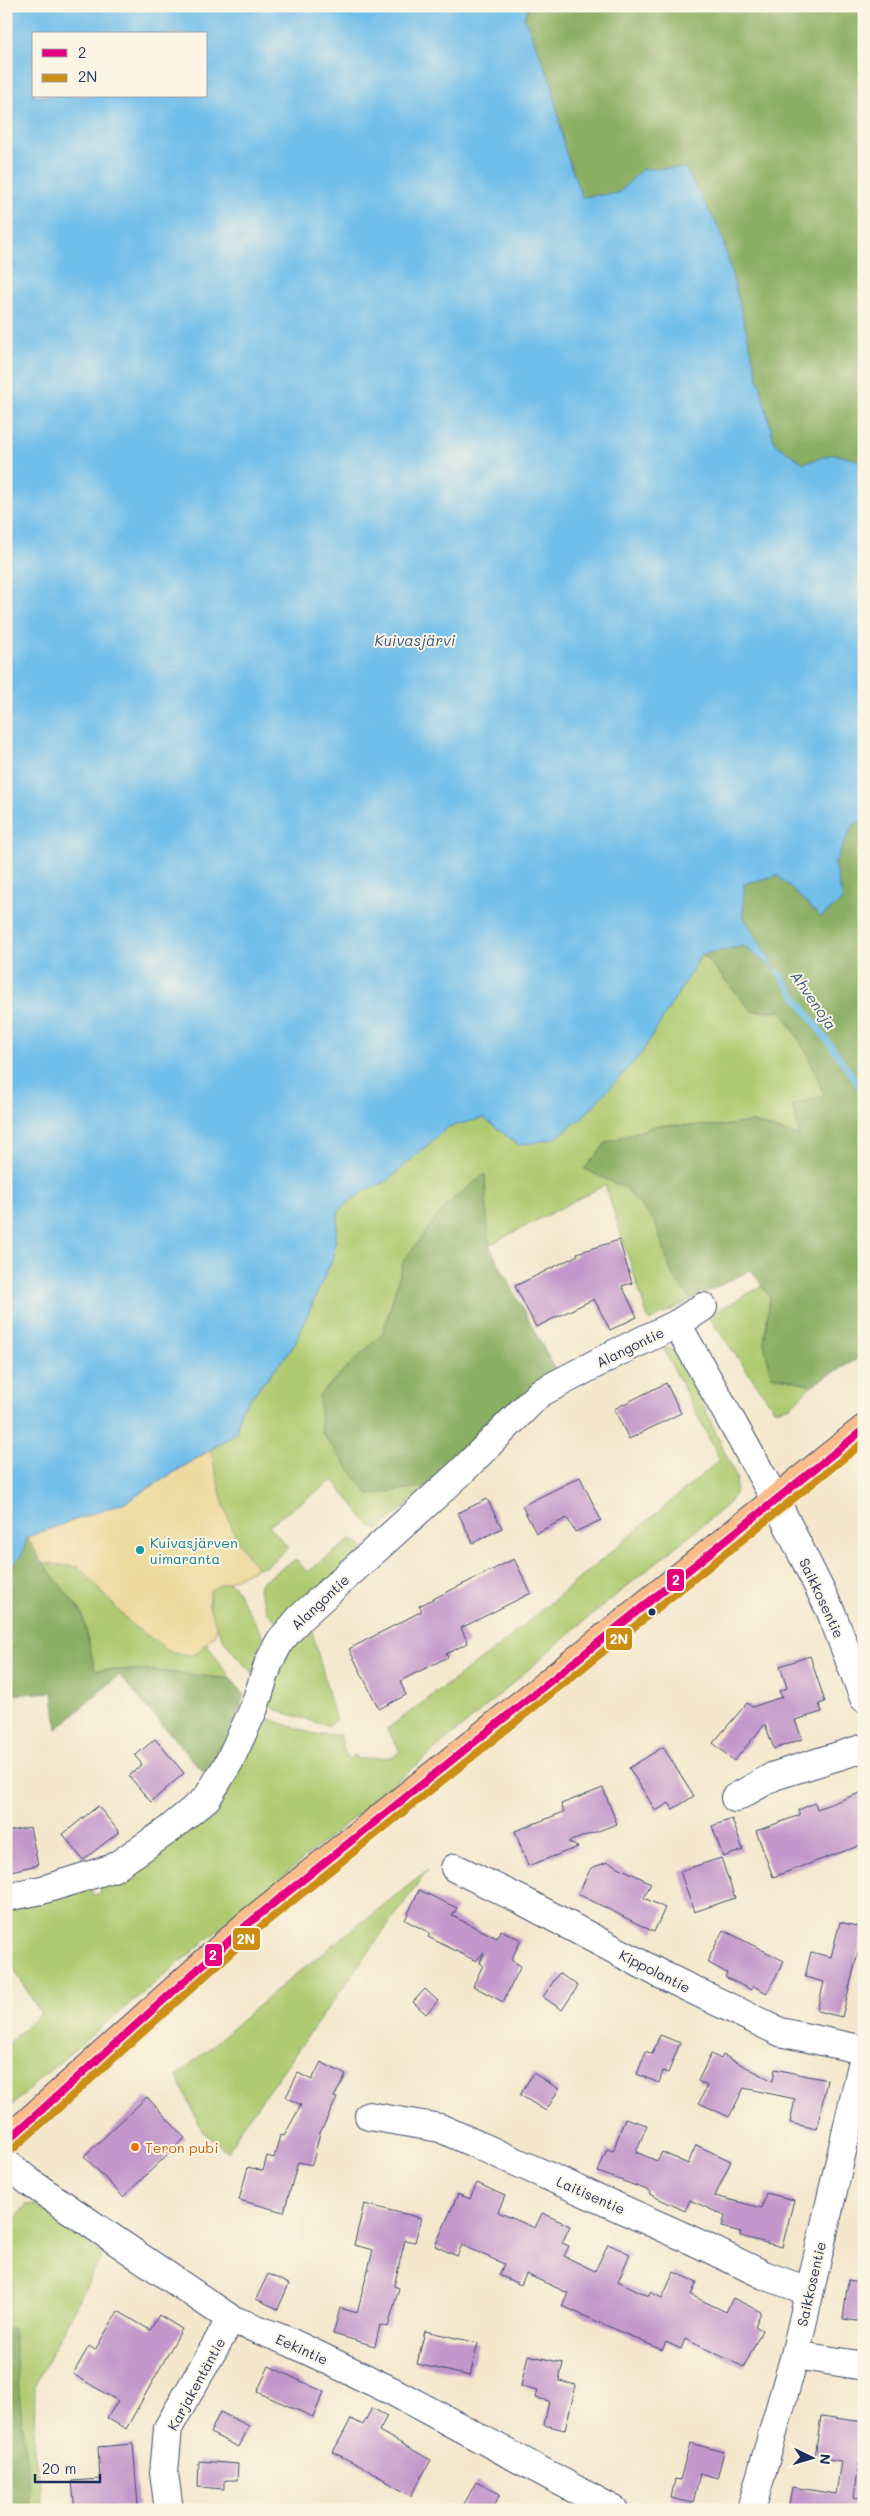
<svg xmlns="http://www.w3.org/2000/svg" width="870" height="2516" viewBox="0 0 870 2516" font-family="Mali,sans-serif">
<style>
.green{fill:#aeca70;stroke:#647c67}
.forest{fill:#8aae62;stroke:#526e60}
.sand{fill:#eeda9e;stroke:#84847e}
.water{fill:#6fbeea;stroke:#4576a4;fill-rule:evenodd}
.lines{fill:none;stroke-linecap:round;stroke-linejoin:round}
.stream{stroke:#6fbeea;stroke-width:6}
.building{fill:#c397cb}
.minor-casing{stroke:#3c4b6e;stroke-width:30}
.major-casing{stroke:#3c4b6e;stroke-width:30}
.minor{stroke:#fff;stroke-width:28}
.major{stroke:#fabc8b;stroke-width:28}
.bus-1-casing{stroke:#fcf5e5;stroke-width:11}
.bus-2-casing{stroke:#fcf5e5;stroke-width:11}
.bus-1{stroke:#e5007d;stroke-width:8}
.bus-2{stroke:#cb8e13;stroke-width:8}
.culture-dot{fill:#0f9aa8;stroke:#fcf5e5;stroke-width:2}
.bus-dot{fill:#1b2f5e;stroke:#fcf5e5;stroke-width:2}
.food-dot{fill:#e8710a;stroke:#fcf5e5;stroke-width:2}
.labels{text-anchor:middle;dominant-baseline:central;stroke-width:4;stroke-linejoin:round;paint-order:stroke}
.street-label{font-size:14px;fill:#1b2f5e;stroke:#fcf5e5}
.culture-label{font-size:14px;fill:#0d838f;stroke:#fcf5e5;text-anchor:start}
.food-label{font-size:14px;fill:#c56008;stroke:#fcf5e5;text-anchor:start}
.water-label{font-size:15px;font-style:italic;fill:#345a88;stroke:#fcf5e5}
.line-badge{stroke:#fcf5e5;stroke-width:2}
.badge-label{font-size:14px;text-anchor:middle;font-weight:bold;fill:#fff}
</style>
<rect width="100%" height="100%" fill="#fcf5e5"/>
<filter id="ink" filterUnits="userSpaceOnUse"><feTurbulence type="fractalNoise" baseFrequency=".02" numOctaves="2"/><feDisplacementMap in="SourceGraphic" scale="10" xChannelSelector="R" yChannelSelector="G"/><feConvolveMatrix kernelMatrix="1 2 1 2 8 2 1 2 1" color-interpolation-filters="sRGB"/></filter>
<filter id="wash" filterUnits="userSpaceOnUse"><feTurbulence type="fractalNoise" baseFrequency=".0096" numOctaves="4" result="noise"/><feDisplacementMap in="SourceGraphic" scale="20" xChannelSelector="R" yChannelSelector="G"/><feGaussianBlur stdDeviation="1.12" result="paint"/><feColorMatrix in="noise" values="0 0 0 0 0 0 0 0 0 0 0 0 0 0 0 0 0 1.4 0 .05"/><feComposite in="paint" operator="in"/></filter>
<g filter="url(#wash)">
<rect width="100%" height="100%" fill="#f4e7cc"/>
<path class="green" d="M 702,954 L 752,1011 L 782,1011 L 808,1055 L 825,1096 L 801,1137 L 752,1122 L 722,1126 L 658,1125 L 585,1169 L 625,1188 L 655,1222 L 672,1274 L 691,1300 L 649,1321 L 605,1185 L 489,1245 L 484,1175 L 404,1260 L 383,1333 L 319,1395 L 428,1486 L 378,1530 L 370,1526 L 333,1480 L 269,1525 L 288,1548 L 265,1567 L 257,1568 C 228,1537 219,1489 211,1450 L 236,1433 L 241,1410 L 293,1347 L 334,1255 L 339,1210 L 364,1191 L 386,1182 L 448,1127 L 483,1118 L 519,1145 L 641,1054 Z
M 762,1286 L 770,1297 L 764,1343 L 771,1375 L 812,1385 L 791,1406 L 775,1410 L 708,1316 Z
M 662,1346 L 676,1352 L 681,1356 L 737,1479 L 735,1493 L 728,1504 L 577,1627 L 467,1723 L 44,2075 L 6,2111 L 6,2045 L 41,2014 L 6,1955 L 6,1905 L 88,1885 L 94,1895 L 101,1893 L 100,1882 L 132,1866 L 264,1717 L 314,1734 L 340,1735 L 347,1760 L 355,1755 L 357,1759 L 393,1757 L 400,1751 L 387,1729 L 498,1647 L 720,1460 Z
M 350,1540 L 360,1544 L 363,1552 L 287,1618 L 276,1621 L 268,1613 L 259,1590 L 261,1582 L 296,1559 L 307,1572 Z
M 43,1563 L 79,1567 L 131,1624 L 194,1655 L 206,1643 L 231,1679 L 147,1670 L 95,1670 L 82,1613 Z
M 225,1581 L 234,1586 L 266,1641 L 253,1674 C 232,1652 204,1622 210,1590 Z
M 310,1624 L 336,1721 L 328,1726 L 278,1711 L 269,1705 L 279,1662 Z
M 428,1870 L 239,2131 L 228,2152 L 203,2132 L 177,2076 L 281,1986 Z
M 35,2204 L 107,2246 L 35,2385 L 34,2449 L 43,2510 L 6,2510 L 6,2230 L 26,2205 Z"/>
<path class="forest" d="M 529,6 L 864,6 L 864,462 L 834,454 L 804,463 L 775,444 L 721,232 L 642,169 L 619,193 L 582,197 L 565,151 L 552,84 L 524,17 Z
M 864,821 L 864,1355 L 812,1385 L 771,1375 L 764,1343 L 770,1297 L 751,1270 L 691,1300 L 672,1274 L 655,1222 L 625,1188 L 584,1169 L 607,1142 L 658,1125 L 722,1126 L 752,1122 L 800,1137 L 792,1106 L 824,1095 L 808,1055 L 782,1011 L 752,1011 L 702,954 L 744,946 L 777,971 L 743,916 L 744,884 L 777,875 L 821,917 L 843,900 L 834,864 L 854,823 Z
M 485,1174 L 489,1245 L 557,1373 L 428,1486 L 369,1495 L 321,1432 L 319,1395 L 383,1333 L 404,1260 L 448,1203 Z
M 27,1537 L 43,1563 L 82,1613 L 95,1670 L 147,1670 L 231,1679 L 244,1694 L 231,1738 L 204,1773 L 119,1675 L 57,1729 L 53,1692 L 6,1695 L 6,1571 L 21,1556 Z
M 13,2328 L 31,2510 L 6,2510 L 6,2329 Z"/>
<path class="sand" d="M 211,1450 C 219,1489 228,1537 257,1568 L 210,1590 L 208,1604 L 216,1625 L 215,1634 L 194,1655 L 172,1653 L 131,1624 L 79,1567 L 43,1563 L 27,1537 L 126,1502 Z"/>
<path class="water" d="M 6,6 L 529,6 L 524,17 L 552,84 L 565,151 L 582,197 L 619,193 L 642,169 L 685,168 L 721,232 L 775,444 L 804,463 L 834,454 L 864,462 L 864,821 L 854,824 L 834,864 L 843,900 L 821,917 L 777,875 L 744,884 L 743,916 L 778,972 L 744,946 L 702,954 L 641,1054 L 582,1118 L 554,1139 L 519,1145 L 483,1118 L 448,1127 L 386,1182 L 364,1191 L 339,1210 L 334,1255 L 293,1347 L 241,1409 L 236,1433 L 126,1502 L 27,1537 L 21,1556 L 6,1571 ZM 34,34 L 206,34 L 206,96 L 34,96 Z"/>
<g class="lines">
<path class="stream" d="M 778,972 L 864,1092"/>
</g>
<g id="blocks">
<path class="building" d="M 619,1240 L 632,1283 L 622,1286 L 637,1317 L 610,1330 L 594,1299 L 536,1327 L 515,1286 L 578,1255 L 577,1253 Z
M 666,1383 L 681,1413 L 629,1439 L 614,1409 Z
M 580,1477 L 601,1520 L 575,1532 L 567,1518 L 536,1533 L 522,1506 Z
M 487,1499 L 502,1528 L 473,1543 L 458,1513 Z
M 514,1559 L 531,1593 L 461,1628 L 468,1643 L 446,1654 L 448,1657 L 400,1681 L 406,1695 L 379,1709 L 349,1649 L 422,1611 L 419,1606 Z
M 810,1656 L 825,1702 L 819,1704 L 822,1712 L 795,1720 L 802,1739 L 774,1749 L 765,1724 L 734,1761 L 713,1743 L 747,1703 L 752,1707 L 782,1697 L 779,1691 L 787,1688 L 780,1666 Z
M 155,1739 L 184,1773 L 151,1802 L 129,1776 L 142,1764 L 135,1756 Z
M 663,1747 L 694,1796 L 673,1809 L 669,1803 L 656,1811 L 629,1768 Z
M 603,1788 L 617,1824 L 568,1842 L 578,1847 L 528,1866 L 515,1831 L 564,1812 L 561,1804 Z
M 860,1793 L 864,1803 L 864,1844 L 773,1877 L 756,1831 L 800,1815 L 798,1810 L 815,1803 L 817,1809 Z
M 98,1806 L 119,1832 L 83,1860 L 63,1834 Z
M 732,1819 L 743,1850 L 723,1857 L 712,1826 Z
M 30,1827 L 38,1865 L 6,1872 L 6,1832 Z
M 721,1858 L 735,1898 L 694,1912 L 680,1871 Z
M 608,1862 L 651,1883 L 644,1898 L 665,1908 L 654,1932 L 578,1894 L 591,1868 Z
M 419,1890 L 457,1908 L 452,1916 L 497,1938 L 501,1930 L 521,1940 L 511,1960 L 521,1966 L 503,2002 L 473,1986 L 483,1965 L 480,1963 L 484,1952 L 476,1961 L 428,1937 L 430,1933 L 405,1920 Z
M 840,1922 L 864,1928 L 842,2017 L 817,2011 L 824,1982 L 805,1977 L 811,1952 L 831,1957 Z
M 723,1930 L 784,1961 L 767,1993 L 753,1986 L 751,1990 L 725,1977 L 727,1973 L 707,1962 Z
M 559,1973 L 578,1986 L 562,2010 L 543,1997 Z
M 425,1989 L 438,2001 L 426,2014 L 413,2002 Z
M 660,2035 L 680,2043 L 668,2073 L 663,2071 L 659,2083 L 637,2074 L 646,2051 L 652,2054 Z
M 711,2054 L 721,2059 L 723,2055 L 773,2081 L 775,2069 L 827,2080 L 817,2129 L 790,2123 L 795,2099 L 744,2088 L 729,2117 L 699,2103 L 707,2086 L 698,2081 Z
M 321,2062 L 346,2075 L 334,2097 L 337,2098 L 320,2133 L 312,2165 L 298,2162 L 284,2212 L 239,2200 L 248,2167 L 263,2171 L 267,2156 L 274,2158 L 280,2135 L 284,2136 L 301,2105 L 286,2097 L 298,2073 L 312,2080 Z
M 533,2073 L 559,2089 L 546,2111 L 520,2095 Z
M 147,2097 L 185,2138 L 123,2197 L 84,2156 Z
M 625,2118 L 647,2125 L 636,2152 L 657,2161 L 662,2152 L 688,2164 L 696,2145 L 731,2161 L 715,2196 L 762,2208 L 766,2193 L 794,2200 L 782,2247 L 740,2236 L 741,2232 L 722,2227 L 725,2216 L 690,2200 L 685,2211 L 649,2194 L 650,2191 L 598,2172 L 607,2149 L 613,2151 Z
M 477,2183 L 505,2196 L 498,2212 L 535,2228 L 542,2213 L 570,2226 L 562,2243 L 569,2246 L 564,2256 L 595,2271 L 608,2244 L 630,2254 L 618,2281 L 649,2296 L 650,2292 L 662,2298 L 674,2272 L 697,2282 L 691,2295 L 726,2312 L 733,2298 L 761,2312 L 755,2326 L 762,2330 L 744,2367 L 685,2339 L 681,2349 L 666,2342 L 662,2350 L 562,2306 L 568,2293 L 526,2274 L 521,2285 L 499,2275 L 504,2264 L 462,2245 L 457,2256 L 435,2246 L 458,2194 L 470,2199 Z
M 364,2204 L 421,2218 L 415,2242 L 405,2240 L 394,2286 L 399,2288 L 388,2327 L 380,2325 L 375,2346 L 333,2334 L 340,2308 L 357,2313 L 373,2250 L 354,2245 Z
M 268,2274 L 289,2284 L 278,2309 L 256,2299 Z
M 848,2280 L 864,2283 L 864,2322 L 843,2319 Z
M 118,2311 L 150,2330 L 159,2315 L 182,2329 L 126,2429 L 107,2418 L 118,2401 L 73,2374 L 89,2346 L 95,2350 Z
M 425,2331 L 478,2343 L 470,2376 L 417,2364 Z
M 528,2355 L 563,2363 L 559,2381 L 576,2385 L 565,2430 L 544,2425 L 549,2401 L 536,2398 L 538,2390 L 521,2386 Z
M 269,2366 L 324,2392 L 313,2417 L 257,2392 Z
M 372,2408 L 387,2416 L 379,2431 L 431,2460 L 411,2496 L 384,2480 L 385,2479 L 333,2452 L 351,2419 L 363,2425 Z
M 220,2412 L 249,2426 L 239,2447 L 210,2433 Z
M 821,2416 L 864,2422 L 864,2465 L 859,2464 L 854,2497 L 864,2499 L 864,2510 L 788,2510 L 792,2487 L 836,2494 L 841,2461 L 815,2457 Z
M 690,2443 L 724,2452 L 717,2478 L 700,2473 L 693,2503 L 671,2498 L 675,2479 L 680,2480 Z
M 133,2444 L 138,2506 L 75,2510 L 72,2481 L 100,2479 L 98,2447 Z
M 199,2461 L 238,2464 L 237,2480 L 224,2480 L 224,2489 L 198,2487 Z
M 476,2482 L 500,2494 L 492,2510 L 461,2510 Z"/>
</g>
</g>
<g filter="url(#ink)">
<use href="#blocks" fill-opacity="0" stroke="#3c4b6e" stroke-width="1"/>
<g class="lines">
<g class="minor-casing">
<path id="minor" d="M 677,1324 L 775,1499 L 831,1612 L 864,1698
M 735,1798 L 774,1776 L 864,1748
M 455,1868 L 523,1901 L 660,1974 L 780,2032 L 864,2050
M 6,1897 L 42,1890 L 113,1868 L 167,1831 L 207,1798 L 229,1762 L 254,1708 L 269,1662 L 280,1641 L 300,1618 L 459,1474 L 540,1393 L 618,1352 L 677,1324 L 703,1307
M 369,2116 L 440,2128 L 689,2239 L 764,2275 L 808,2291
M 6,2163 L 31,2183 L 231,2319 L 290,2342 L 392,2391 L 614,2510
M 795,2355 L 864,2366
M 169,2510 L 164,2473 L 168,2428 L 231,2319
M 751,2510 L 795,2355 L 864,2056"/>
</g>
<g class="major-casing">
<path id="major" d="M 6,2142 L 248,1924 L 864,1429"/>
</g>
<use href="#minor" class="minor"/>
<use href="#major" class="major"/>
<g class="bus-1-casing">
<path id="bus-1" d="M 6,2142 L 248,1924 L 864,1429"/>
</g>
<g class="bus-2-casing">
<path id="bus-2" d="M 13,2149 L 254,1932 L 864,1442"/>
</g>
<use href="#bus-1" class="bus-1"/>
<use href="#bus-2" class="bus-2"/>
</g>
</g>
<circle class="culture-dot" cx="140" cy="1550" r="5"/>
<circle class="bus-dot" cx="652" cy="1612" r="4.5"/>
<circle class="food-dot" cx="135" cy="2147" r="5"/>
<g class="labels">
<g class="street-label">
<text transform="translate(630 1347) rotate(-26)">Alangontie</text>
<text transform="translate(822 1598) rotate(65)">Saikkosentie</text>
<text transform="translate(320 1602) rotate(-43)">Alangontie</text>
<text transform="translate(655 1971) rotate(27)">Kippolantie</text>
<text transform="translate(591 2195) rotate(24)">Laitisentie</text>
<text transform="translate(811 2284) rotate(-77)">Saikkosentie</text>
<text transform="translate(302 2349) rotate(24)">Eekintie</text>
<text transform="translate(196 2384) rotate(-61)">Karjakentäntie</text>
</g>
<g class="culture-label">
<text x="150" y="1542">Kuivasjärven<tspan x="150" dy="16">uimaranta</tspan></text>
</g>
<g class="food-label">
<text x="145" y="2147">Teron pubi</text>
</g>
<g class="water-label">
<text x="415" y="640">Kuivasjärvi</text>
<text transform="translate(814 1000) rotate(55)">Ahvenoja</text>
</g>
</g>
<g class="line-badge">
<rect x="666" y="1568" width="19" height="24" rx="5" fill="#e5007d"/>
<rect x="605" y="1627" width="28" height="24" rx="5" fill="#cb8e13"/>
<rect x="232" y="1927" width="29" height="24" rx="5" fill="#cb8e13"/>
<rect x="204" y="1943" width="19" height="24" rx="5" fill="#e5007d"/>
</g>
<g class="badge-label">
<text x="676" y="1585">2</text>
<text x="619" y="1644">2N</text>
<text x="246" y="1944">2N</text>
<text x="213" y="1960">2</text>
</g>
<rect width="870" height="2516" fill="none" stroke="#fcf5e5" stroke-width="25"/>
<rect x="32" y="32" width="175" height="65" fill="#fcf5e5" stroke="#a2a6af"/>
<rect x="42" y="49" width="25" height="8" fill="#e5007d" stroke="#a2a6af"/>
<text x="78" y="58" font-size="15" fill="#1b2f5e">2</text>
<rect x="42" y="74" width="25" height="8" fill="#cb8e13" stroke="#a2a6af"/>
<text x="78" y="82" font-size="15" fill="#1b2f5e">2N</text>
<g transform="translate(812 2458) rotate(95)" stroke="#fcf5e5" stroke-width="4" paint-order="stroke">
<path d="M0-4L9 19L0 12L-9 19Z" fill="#1b2f5e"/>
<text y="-8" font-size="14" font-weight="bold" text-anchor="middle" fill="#1b2f5e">N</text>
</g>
<path d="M35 2474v8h65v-8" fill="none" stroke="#1b2f5e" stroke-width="2.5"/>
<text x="42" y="2474" font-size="15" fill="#1b2f5e" stroke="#fcf5e5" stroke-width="4" paint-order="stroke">20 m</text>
</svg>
